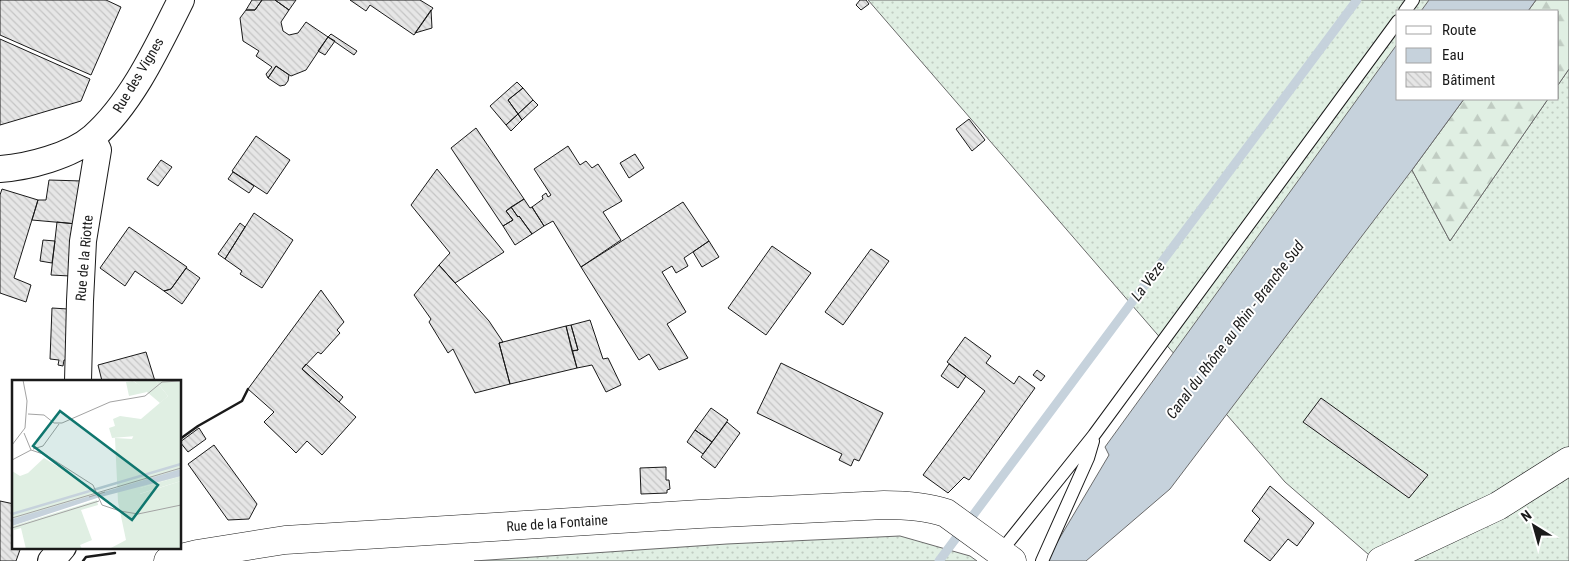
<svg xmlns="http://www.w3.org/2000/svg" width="1569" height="561" viewBox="0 0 1569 561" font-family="'Roboto Condensed',sans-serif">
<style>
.grass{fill:url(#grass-dots);stroke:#6a6a6a}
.forest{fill:url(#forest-firs);stroke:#6a6a6a}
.water{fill:#c6d2dc;stroke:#6a6a6a}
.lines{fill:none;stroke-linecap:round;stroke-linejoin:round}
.stream{stroke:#c6d2dc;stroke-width:9}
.building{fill:url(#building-back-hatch);stroke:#1a1a1a}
.service-casing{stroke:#1a1a1a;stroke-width:14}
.minor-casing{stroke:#1a1a1a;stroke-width:28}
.tertiary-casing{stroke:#1a1a1a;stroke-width:29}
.service{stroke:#fff;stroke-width:12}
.minor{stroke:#fff;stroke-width:26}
.tertiary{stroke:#fff;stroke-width:28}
.wall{stroke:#1a1a1a;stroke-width:2.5}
.labels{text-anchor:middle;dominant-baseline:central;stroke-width:4;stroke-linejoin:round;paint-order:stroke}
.street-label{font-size:14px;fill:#1a1a1a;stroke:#fff}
.water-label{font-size:15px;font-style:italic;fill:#1a1a1a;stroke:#fff}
.inset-river{fill:none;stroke:#c6d2dc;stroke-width:2.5}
.inset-road{fill:none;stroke:#a3a3a3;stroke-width:1}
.view{fill:#0f766e;fill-opacity:0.15;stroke:#0f766e;stroke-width:2.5}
.inset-edge{fill:none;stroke:#1a1a1a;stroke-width:2.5}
</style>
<defs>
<pattern id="grass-dots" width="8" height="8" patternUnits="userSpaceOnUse" patternTransform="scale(1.25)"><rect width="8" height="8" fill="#e0efe3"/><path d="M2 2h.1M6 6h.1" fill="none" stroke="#c0ccc2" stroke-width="1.8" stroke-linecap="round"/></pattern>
<pattern id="forest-firs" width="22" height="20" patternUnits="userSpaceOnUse" patternTransform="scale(1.25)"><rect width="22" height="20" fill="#e0efe3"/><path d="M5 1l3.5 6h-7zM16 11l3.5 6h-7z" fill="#c0ccc2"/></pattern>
<pattern id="building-back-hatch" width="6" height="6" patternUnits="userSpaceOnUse" patternTransform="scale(1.25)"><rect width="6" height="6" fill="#e6e6e6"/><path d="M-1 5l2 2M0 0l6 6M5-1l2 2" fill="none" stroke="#c5c5c5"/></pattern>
</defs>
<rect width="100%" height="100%" fill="#fff"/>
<path class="grass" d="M 868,0 L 1536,0 L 1528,11 L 1398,11 L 1398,99 L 1464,99 L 1412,170 L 1450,241 L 1548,99 L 1558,99 L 1558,85 L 1569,69 L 1569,561 L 1376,561 L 1285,482 Z
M 900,536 L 970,556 L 977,561 L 474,561 L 727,544 Z"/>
<path class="forest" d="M 1536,0 L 1569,0 L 1569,69 L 1558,85 L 1558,11 L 1528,11 Z
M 1464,99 L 1548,99 L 1450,241 L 1412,170 Z"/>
<path class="water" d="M 1429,0 L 1536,0 L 1528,11 L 1421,11 Z
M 1398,43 L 1398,99 L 1464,99 L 1412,170 L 1170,489 L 1086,561 L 1046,561 L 1109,455 L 1105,447 Z"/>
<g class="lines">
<path class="stream" d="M 939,561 L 1357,0"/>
</g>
<path class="building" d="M 0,0 L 106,0 L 121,7 L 91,75 L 0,35 Z
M 252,0 L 262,0 L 255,10 L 246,10 Z
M 262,0 L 275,0 L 289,10 L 281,22 L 283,31 L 289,35 L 298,33 L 306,22 L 328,37 L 306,70 L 291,76 L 276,66 L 268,78 L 266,74 L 272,67 L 256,56 L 259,51 L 243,41 L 240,18 L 246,10 L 255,10 Z
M 275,0 L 296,0 L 289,10 Z
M 350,0 L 420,0 L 433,8 L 414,35 L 370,5 L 366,11 Z
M 860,0 L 866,0 L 869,4 L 861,10 L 856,5 Z
M 431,10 L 432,28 L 415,33 Z
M 331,34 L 357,51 L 354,55 L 328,37 Z
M 328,37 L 335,41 L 325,55 L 318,51 Z
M 0,39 L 90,79 L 81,101 L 0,125 Z
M 276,66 L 289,75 L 288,81 L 285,85 L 280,86 L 268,78 Z
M 517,82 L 523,88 L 508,100 L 518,114 L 506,125 L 490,106 Z
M 523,88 L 533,100 L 518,114 L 508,100 Z
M 533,100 L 538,105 L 522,120 L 518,114 Z
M 518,114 L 522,120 L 511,131 L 506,125 Z
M 969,119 L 985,140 L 972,151 L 956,129 Z
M 476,128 L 524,199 L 506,211 L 513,220 L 503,226 L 451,148 Z
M 256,136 L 290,160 L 267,194 L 232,171 Z
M 568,146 L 580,165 L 586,161 L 592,168 L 598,164 L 622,201 L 603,212 L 621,240 L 581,267 L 553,221 L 544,226 L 532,207 L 543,199 L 542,196 L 546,193 L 548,197 L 551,195 L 534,169 Z
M 635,154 L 644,168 L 629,178 L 620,163 Z
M 161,160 L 172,167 L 158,186 L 147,179 Z
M 437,169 L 504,252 L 455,283 L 439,265 L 450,253 L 411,205 Z
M 233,172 L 254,186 L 249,193 L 228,179 Z
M 49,180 L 82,181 L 77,224 L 32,220 L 38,200 L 46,200 Z
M 2,189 L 38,200 L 14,278 L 31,285 L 26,302 L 0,293 L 0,195 Z
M 524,199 L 530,208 L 532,207 L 544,226 L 532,234 L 519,216 L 518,217 L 511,207 Z
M 683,202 L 709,241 L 684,258 L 688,266 L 676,273 L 672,266 L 662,272 L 686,312 L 667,324 L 688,358 L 659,370 L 649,354 L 639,360 L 581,267 Z
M 511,207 L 518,217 L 519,216 L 532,234 L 515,245 L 503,226 L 513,220 L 506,211 Z
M 254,213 L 293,240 L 262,288 L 240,274 L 242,271 L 225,259 Z
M 57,222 L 77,224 L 70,276 L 51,275 Z
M 240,223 L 245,227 L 225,259 L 218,254 Z
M 129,227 L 187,267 L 171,289 L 164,291 L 135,271 L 125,286 L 100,268 Z
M 43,240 L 55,241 L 52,263 L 40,261 Z
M 709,241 L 719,257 L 702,267 L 693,252 Z
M 772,246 L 811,273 L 766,335 L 728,308 Z
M 871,249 L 889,261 L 843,325 L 825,312 Z
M 439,265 L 489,321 L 503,342 L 499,343 L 510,384 L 475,393 L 453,349 L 448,353 L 429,322 L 431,319 L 414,295 Z
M 186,268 L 200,278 L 182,304 L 164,291 L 171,289 Z
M 321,290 L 344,322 L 337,330 L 340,333 L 321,354 L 318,352 L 302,369 L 356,417 L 322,455 L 307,441 L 296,453 L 289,446 L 264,422 L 274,412 L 248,389 Z
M 52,308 L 68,309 L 66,360 L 64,360 L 63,366 L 58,365 L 59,360 L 50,359 Z
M 590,320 L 603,359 L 608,358 L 621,385 L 606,392 L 592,365 L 577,368 L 572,351 L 578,350 L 571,325 Z
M 571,325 L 578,350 L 572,351 L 566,326 Z
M 566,326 L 577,368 L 510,384 L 499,343 Z
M 965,337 L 991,356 L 986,363 L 1014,384 L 1019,376 L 1035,388 L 969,480 L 964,477 L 948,493 L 923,475 L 985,391 L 947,362 Z
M 146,352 L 155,381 L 102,381 L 98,365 Z
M 781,363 L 883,413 L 859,461 L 854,459 L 851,466 L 839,460 L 842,454 L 757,413 Z
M 306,364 L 343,397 L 339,402 L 302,369 Z
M 949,364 L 966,376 L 958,388 L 941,376 Z
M 1037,370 L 1045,376 L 1041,381 L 1033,375 Z
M 1321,398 L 1428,475 L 1409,498 L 1303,422 Z
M 711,408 L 728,420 L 712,442 L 695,430 Z
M 727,422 L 740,433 L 715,468 L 701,457 Z
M 199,428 L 206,439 L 188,452 L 180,442 Z
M 695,430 L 712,442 L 703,454 L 687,442 Z
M 214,445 L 257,504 L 249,519 L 228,520 L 188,464 Z
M 666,467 L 666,480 L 669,480 L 670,489 L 667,490 L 667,493 L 641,494 L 640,468 Z
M 1270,486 L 1314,523 L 1297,546 L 1288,539 L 1270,561 L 1244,541 L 1260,519 L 1252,511 Z
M 0,501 L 14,504 L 14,547 L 21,547 L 16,561 L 0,561 Z"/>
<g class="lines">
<g class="service-casing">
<path id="service" d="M 1405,11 L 1413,0
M 998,555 L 1094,435 L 1398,21
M 1042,561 L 1088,458 L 1093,441"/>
</g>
<g class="minor-casing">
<path id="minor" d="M 0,169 C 28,167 71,156 93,137 C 132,103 158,46 181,0
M 78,381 L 80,301 L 83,241 L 98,150 L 92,138
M 51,561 L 63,547"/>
</g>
<g class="tertiary-casing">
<path id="tertiary" d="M 168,561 L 197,554 L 285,540 L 700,514 L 884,505 C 905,505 925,506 946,513 L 1012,561
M 1381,561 L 1498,506 L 1569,461"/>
</g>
<use href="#service" class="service"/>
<use href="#minor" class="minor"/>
<use href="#tertiary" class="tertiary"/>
<path class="wall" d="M 180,439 L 198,426 L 242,401 L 248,389
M 83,561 L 86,557 L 115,553"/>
</g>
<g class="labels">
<g class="street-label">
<text transform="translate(138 75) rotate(-59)">Rue des Vignes</text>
<text transform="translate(84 258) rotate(-85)">Rue de la Riotte</text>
<text transform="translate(557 523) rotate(-4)">Rue de la Fontaine</text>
</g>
<g class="water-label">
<text transform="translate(1148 281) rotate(-53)">La Vèze</text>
<text transform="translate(1235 330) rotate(-53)">Canal du Rhône au Rhin - Branche Sud</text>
</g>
</g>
<g transform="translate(12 380)">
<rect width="169" height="169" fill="#fff"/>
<path d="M 169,0 L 169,96 L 128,108 L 128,114 L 169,101 L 169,169 L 97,169 L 114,160 L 106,122 L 103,58 L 120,59 L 129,39 L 156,16 L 144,1 ZM 32,78 L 79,107 L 84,117 L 0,139 L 0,91 L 8,96 L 16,93 ZM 85,120 L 86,125 L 69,130 L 80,160 L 68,165 L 70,169 L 14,169 L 9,148 L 2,150 L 1,146 Z" fill="#e0efe3"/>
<path d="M 112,0 L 143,0 L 156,16 L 148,23 L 122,1 ZM 108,36 L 129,39 L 136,46 L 136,55 L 100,58 L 97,48 L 103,46 L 101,39 ZM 169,96 L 169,101 L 127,114 L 128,108 Z" fill="#e0efe3"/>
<path d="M 121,1 L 132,8 L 135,12 L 117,16 L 114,2 Z" fill="#e0efe3"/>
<path d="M 169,89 L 169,96 L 85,118 L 0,146 L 0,139 Z" fill="#c6d2dc"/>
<path class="inset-river" d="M 0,134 L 169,84"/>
<path class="inset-road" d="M 16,34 L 32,35 L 42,43 L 50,43 L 98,22 L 133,16 L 150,2 L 169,1M 12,53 L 19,70M 0,65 L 13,48 L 15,21 L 11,0M 21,69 L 31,66 L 47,44M 0,80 L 19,70 L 34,75 L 81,105 L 90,125 L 108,131 L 126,134 L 169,125M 77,117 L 93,112M 0,138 L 169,88M 0,148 L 87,121"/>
<path class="view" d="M 48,31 L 146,105 L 120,140 L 21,66 Z"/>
<rect width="169" height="169" class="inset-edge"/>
</g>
<rect x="1396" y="10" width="162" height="90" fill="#ffffff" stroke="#a3a3a3"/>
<rect x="1406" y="26" width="25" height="8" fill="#ffffff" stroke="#a3a3a3"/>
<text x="1442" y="35" font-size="15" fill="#1a1a1a">Route</text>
<rect x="1406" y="48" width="25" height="15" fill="#c6d2dc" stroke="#a3a3a3"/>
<text x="1442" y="60" font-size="15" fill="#1a1a1a">Eau</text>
<rect x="1406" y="72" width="25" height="15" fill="url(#building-back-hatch)" stroke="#a3a3a3"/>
<text x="1442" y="85" font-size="15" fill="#1a1a1a">Bâtiment</text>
<g transform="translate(1534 526) rotate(323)" stroke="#ffffff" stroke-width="4" paint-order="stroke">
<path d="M0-4L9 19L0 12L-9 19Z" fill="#1a1a1a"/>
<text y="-8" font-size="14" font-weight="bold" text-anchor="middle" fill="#1a1a1a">N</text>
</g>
</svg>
